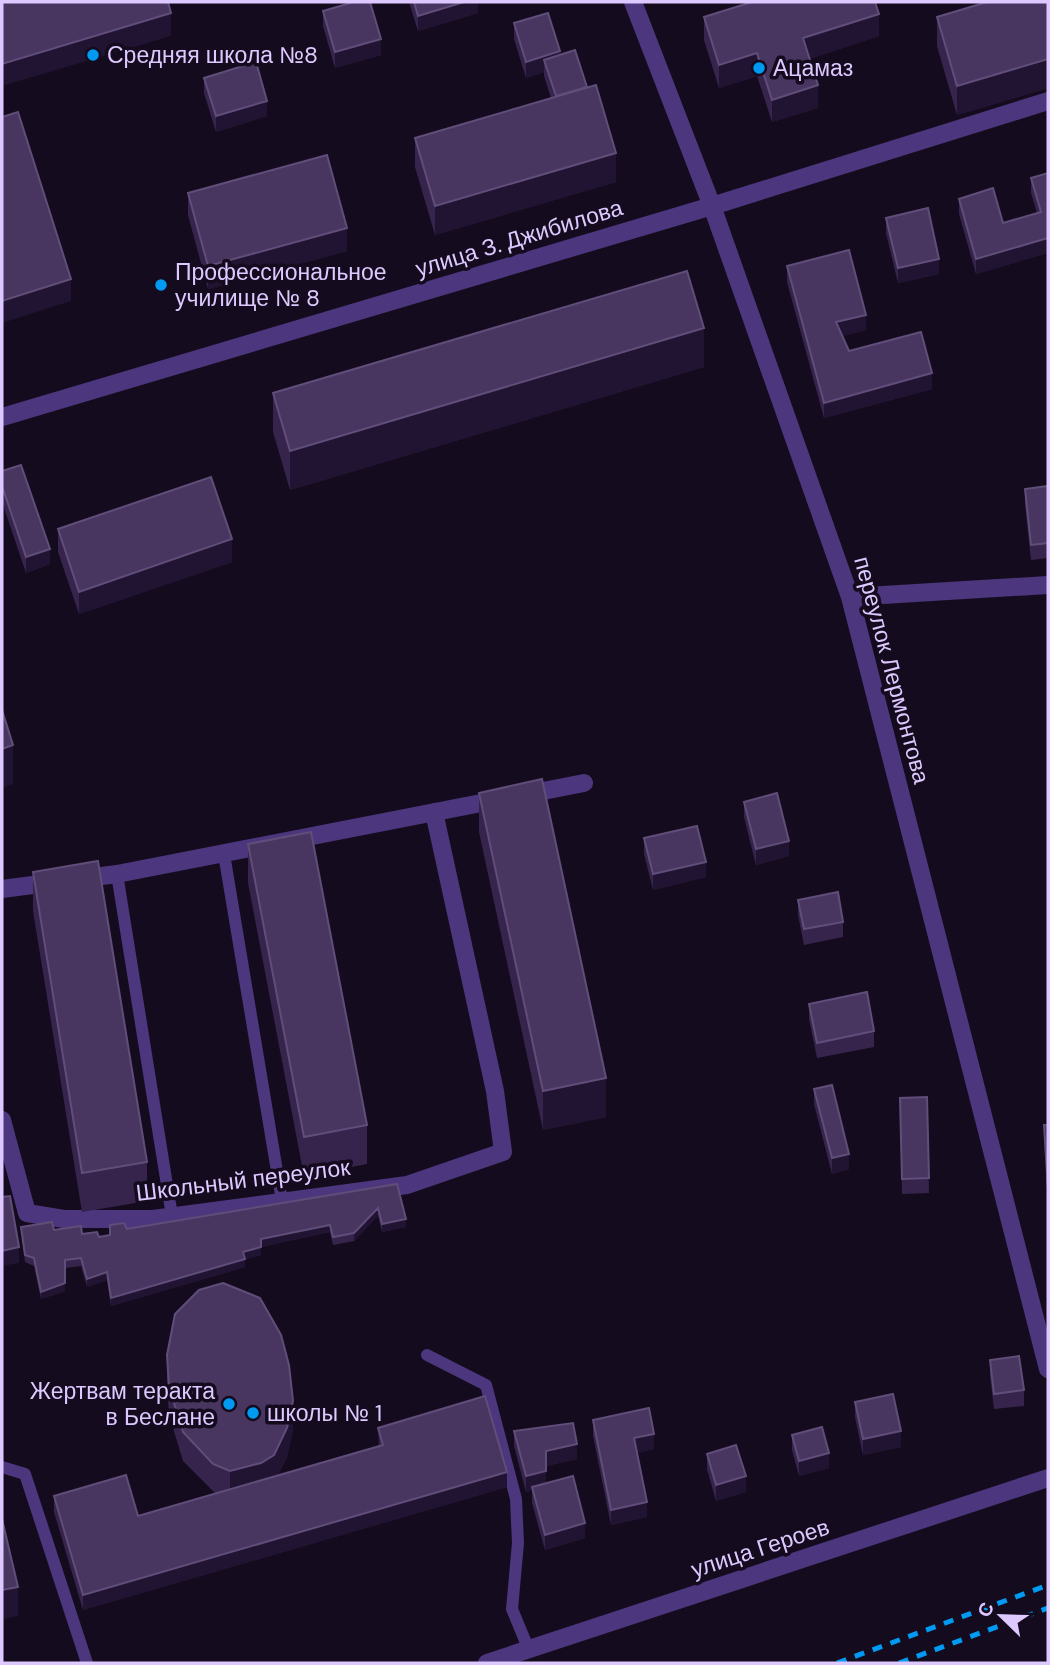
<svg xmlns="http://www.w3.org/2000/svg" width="1050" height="1665" viewBox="0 0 1050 1665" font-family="'DM Sans',sans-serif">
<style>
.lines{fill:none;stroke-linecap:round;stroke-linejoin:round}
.service{stroke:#4c367d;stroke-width:12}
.minor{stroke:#4c367d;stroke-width:18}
.rail{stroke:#009af3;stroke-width:5;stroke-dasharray:10 9;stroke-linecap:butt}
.wall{fill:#37244c}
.shaded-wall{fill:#211332}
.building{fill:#483660;stroke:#604d79;stroke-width:2}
.poi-dot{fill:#009af3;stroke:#140c1e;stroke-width:2.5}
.labels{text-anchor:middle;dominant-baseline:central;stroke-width:7;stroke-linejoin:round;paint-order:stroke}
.poi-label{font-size:23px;fill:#ddc8ff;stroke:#140c1e;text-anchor:start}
.street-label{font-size:23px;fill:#ddc8ff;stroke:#140c1e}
</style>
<rect width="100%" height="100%" fill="#140c1e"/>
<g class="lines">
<path class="service" d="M 224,854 L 282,1201
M 117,874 L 172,1216
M 427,1355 L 486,1385 L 516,1499 L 518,1543 L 512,1609 L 529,1650
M 2,1467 L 25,1474 L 87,1663"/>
<path class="minor" d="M 633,2 L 712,206 L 850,597 L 1048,1369
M 2,417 L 712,206 L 1048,101
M 850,597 L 1048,585
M 2,889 L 117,874 L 584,783
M 2,1120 L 27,1213 L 64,1219 L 153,1219 L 407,1185 L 503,1152 L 495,1091 L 434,812
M 487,1663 L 1048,1478"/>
<path class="rail" d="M 837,1663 L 1048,1585
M 899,1663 L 1048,1608"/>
</g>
<path class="wall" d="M 409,2 L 478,2 L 478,13 L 418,31 Z
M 1048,2 L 1048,88 L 957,115 L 937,46 L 937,17 Z
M 323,11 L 381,55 L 335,68 L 323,26 Z
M 704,17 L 879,36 L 809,59 L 818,108 L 772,122 L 757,76 L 719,88 L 704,40 Z
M 514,23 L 560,55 L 616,182 L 435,235 L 415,167 L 415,138 L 551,98 L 544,76 L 544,72 L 526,78 L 514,39 Z
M 204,78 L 267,116 L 216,132 L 204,93 Z
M 1048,173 L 1048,253 L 976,274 L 959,214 L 959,199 L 1003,223 L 1037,213 L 1031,193 L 1031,178 Z
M 188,193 L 347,251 L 208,289 L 188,215 Z
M 886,218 L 939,274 L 898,283 L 886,233 Z
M 787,266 L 866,330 L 842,336 L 849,351 L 932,389 L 824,418 L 787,282 Z
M 704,367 L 290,490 L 273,432 L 273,393 Z
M 2,471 L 50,564 L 26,573 L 2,502 Z
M 1048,486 L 1048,558 L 1031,560 L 1025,504 L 1025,489 Z
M 58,529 L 232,562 L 79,614 L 58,552 Z
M 479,793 L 606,1117 L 543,1130 L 479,832 Z
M 744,802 L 789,856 L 756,865 L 744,817 Z
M 644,838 L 706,877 L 653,890 L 644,854 Z
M 248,844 L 367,1125 L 367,1164 L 304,1176 L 248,883 Z
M 33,872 L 147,1162 L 147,1201 L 82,1212 L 33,911 Z
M 798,900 L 843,922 L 843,937 L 804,945 L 798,915 Z
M 809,1004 L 874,1031 L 874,1047 L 817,1058 L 809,1019 Z
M 814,1089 L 849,1169 L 832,1174 L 814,1104 Z
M 927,1097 L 929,1193 L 902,1194 L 900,1098 Z
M 1044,1125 L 1048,1125 L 1048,1204 L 1044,1141 Z
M 397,1184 L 406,1227 L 382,1232 L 378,1216 L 354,1241 L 333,1245 L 330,1232 L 261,1247 L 261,1255 L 245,1259 L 245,1267 L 111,1306 L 107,1280 L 87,1287 L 81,1266 L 65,1268 L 65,1291 L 41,1299 L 34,1266 L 25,1262 L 21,1227 L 54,1230 L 99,1237 Z
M 167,1355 L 293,1430 L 287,1457 L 278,1475 L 379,1446 L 378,1428 L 507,1487 L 83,1610 L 54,1512 L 54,1496 L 138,1516 L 215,1493 L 183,1461 L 169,1415 L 167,1384 Z
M 990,1360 L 1024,1390 L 1024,1406 L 994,1409 L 990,1376 Z
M 855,1402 L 901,1447 L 863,1455 L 855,1417 Z
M 593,1420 L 654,1449 L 637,1453 L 647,1517 L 611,1525 L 593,1436 Z
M 514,1431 L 577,1459 L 546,1466 L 546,1483 L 585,1538 L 545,1550 L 532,1503 L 532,1490 L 526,1492 L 514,1446 Z
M 792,1435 L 829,1468 L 799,1476 L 792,1450 Z
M 707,1454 L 746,1492 L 716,1501 L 707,1469 Z"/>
<path class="shaded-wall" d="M 464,2 L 478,2 L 478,13 L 418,31 L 418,16 Z
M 171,13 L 171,36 L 2,86 L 2,64 Z
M 879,14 L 879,36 L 803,61 L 803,38 Z
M 381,39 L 381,55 L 335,68 L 335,52 Z
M 560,51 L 560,67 L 544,60 L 544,72 L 526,78 L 526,62 Z
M 757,53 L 757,76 L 719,88 L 719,65 Z
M 1048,59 L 1048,88 L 957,115 L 957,86 Z
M 818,85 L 818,108 L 772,122 L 772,100 Z
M 267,101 L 267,116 L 216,132 L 216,116 Z
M 616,153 L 616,182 L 435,235 L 435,206 Z
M 347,228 L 347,251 L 208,289 L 208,266 Z
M 1048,238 L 1048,253 L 976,274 L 976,259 Z
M 939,259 L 939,274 L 898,283 L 898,268 Z
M 71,279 L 71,301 L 2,323 L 2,301 Z
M 866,315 L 866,330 L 836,338 L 836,322 Z
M 704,328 L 704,367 L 290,490 L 290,451 Z
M 932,373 L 932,389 L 824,418 L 824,403 Z
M 232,539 L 232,562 L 79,614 L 79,592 Z
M 50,549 L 50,564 L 26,573 L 26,557 Z
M 13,745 L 13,784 L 2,788 L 2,749 Z
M 789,841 L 789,856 L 756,865 L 756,849 Z
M 706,862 L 706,877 L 653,890 L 653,874 Z
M 606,1078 L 606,1117 L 543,1130 L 543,1091 Z
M 849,1154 L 849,1169 L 832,1174 L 832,1158 Z
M 378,1208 L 378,1216 L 354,1241 L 354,1233 Z
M 406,1219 L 406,1227 L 382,1232 L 382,1224 Z
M 330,1225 L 330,1232 L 261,1247 L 261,1239 Z
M 19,1247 L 19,1263 L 2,1266 L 2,1251 Z
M 261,1247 L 261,1255 L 243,1260 L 243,1252 Z
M 245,1259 L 245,1267 L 111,1306 L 111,1298 Z
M 107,1272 L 107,1280 L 87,1287 L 87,1279 Z
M 65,1283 L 65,1291 L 41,1299 L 41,1292 Z
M 293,1401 L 293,1430 L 287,1457 L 274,1483 L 230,1500 L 230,1471 Z
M 901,1431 L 901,1447 L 863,1455 L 863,1439 Z
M 654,1434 L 654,1449 L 634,1454 L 634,1438 Z
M 577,1444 L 577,1459 L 546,1466 L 546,1451 Z
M 829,1453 L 829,1468 L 799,1476 L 799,1461 Z
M 546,1471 L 546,1486 L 532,1487 L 532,1490 L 526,1492 L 526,1476 Z
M 507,1472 L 507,1487 L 83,1610 L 83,1595 Z
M 746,1476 L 746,1492 L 716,1501 L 716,1485 Z
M 647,1502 L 647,1517 L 611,1525 L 611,1510 Z
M 585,1523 L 585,1538 L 545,1550 L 545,1535 Z
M 18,1587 L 18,1616 L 2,1619 L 2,1590 Z"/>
<path class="building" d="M 2,2 L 168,2 L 171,13 L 2,64 Z
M 354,2 L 370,2 L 381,39 L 335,52 L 323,11 Z
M 414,2 L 464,2 L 418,16 Z
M 752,2 L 875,2 L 879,14 L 803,38 L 818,85 L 772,100 L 757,53 L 719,65 L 704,17 Z
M 987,2 L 1048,2 L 1048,59 L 957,86 L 937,17 Z
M 548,13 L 560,51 L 526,62 L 514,23 Z
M 575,50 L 587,87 L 556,96 L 544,60 Z
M 256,62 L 267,101 L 216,116 L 204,78 Z
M 596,85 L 616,153 L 435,206 L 415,138 Z
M 18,112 L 71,279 L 2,301 L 2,117 Z
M 327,155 L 347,228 L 208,266 L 188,193 Z
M 1048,173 L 1048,238 L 976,259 L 959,199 L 993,188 L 1003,223 L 1041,212 L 1031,178 Z
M 928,208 L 939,259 L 898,268 L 886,218 Z
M 849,250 L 866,315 L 836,322 L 849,351 L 921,332 L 932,373 L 824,403 L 787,266 Z
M 687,271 L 704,328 L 290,451 L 273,393 Z
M 21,465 L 50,549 L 26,557 L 2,486 L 2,471 Z
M 211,477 L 232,539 L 79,592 L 58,529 Z
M 1048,486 L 1048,543 L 1031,545 L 1025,489 Z
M 2,710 L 13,745 L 2,749 Z
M 542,779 L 606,1078 L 543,1091 L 479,793 Z
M 777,793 L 789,841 L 756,849 L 744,802 Z
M 697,826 L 706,862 L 653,874 L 644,838 Z
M 311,832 L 367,1125 L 304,1137 L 248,844 Z
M 98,861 L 147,1162 L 82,1173 L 33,872 Z
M 838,892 L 843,922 L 804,929 L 798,900 Z
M 867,992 L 874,1031 L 817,1043 L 809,1004 Z
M 832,1085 L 849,1154 L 832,1158 L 814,1089 Z
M 927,1097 L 929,1178 L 902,1179 L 900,1098 Z
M 1044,1125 L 1048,1125 L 1048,1188 Z
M 397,1184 L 406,1219 L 382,1224 L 378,1208 L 354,1233 L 333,1237 L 330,1225 L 261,1239 L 261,1247 L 243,1252 L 245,1259 L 111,1298 L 107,1272 L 87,1279 L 81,1258 L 65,1260 L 65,1283 L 41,1292 L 34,1258 L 25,1255 L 21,1227 L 52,1222 L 54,1230 L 81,1226 L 82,1234 L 97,1232 L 99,1237 L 110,1235 L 110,1225 L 124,1223 L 127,1229 Z
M 10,1196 L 19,1247 L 2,1251 L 2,1197 Z
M 223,1283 L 260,1298 L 281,1335 L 289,1365 L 293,1401 L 287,1428 L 274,1455 L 261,1463 L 230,1471 L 213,1464 L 183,1432 L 169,1387 L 167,1355 L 175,1314 L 199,1290 Z
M 1019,1356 L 1024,1390 L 994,1394 L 990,1360 Z
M 893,1394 L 901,1431 L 863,1439 L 855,1402 Z
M 485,1396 L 507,1472 L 83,1595 L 54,1496 L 126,1475 L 138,1516 L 383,1445 L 378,1428 Z
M 649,1408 L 654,1434 L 634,1438 L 647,1502 L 611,1510 L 593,1420 Z
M 573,1423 L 577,1444 L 546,1451 L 546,1471 L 526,1476 L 514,1431 Z
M 822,1427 L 829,1453 L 799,1461 L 792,1435 Z
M 736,1445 L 746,1476 L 716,1485 L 707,1454 Z
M 573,1476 L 585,1523 L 545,1535 L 532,1487 Z
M 2,1519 L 18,1587 L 2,1590 Z"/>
<g class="poi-dot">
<circle cx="93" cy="55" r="7"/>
<circle cx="759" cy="68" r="7"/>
<circle cx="161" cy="285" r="7"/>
<circle cx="229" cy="1404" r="7"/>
<circle cx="253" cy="1413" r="7"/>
</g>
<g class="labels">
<g class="poi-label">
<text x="107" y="55">Средняя школа №8</text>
<text x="773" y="68">Ацамаз</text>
<text x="175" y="272">Профессиональное<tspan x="175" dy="26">училище № 8</tspan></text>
<text x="215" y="1391" text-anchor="end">Жертвам теракта<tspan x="215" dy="26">в Беслане</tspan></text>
<text x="267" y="1413">школы № 1</text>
</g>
<g class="street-label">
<text transform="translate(519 238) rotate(-17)">улица З. Джибилова</text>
<text transform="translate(892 670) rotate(75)">переулок Лермонтова</text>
<text transform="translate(243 1180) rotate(-7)">Школьный переулок</text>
<text transform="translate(760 1548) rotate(-18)">улица Героев</text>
</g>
</g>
<rect width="1050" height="1665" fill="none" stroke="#ddc8ff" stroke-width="7"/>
<g transform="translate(1001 1616) rotate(293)" stroke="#140c1e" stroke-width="5" paint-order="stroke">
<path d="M0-5L12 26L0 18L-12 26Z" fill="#ddc8ff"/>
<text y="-10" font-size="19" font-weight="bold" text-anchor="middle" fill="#ddc8ff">С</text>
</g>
</svg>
